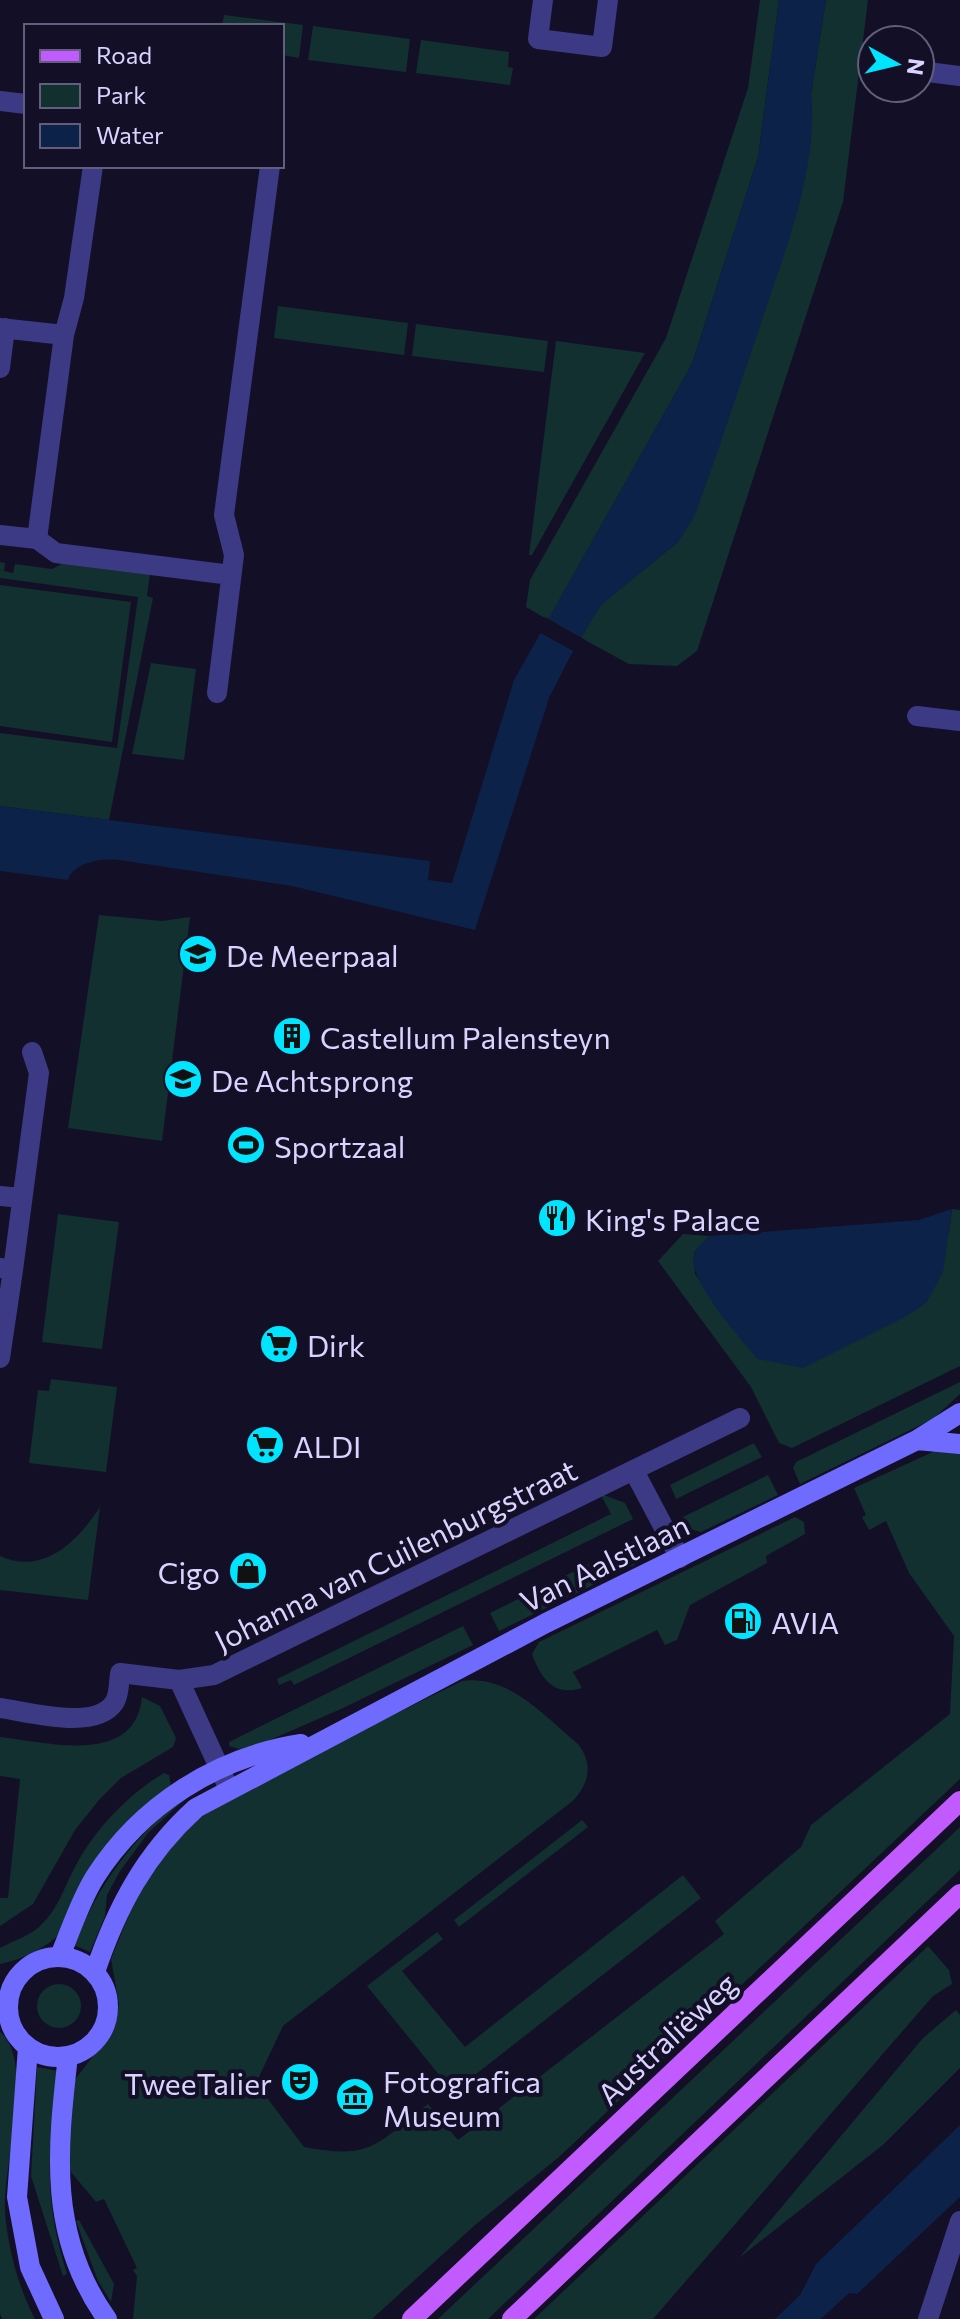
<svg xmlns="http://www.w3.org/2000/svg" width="960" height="2319" viewBox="0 0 960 2319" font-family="Commissioner,sans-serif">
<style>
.green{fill:#12302f}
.water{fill:#0c2248}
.pier{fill:#130f26}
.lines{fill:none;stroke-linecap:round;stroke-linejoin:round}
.street{stroke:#3d3a85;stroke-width:20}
.secondary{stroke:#6f6bff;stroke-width:20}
.primary{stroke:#c25bff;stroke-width:20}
.labels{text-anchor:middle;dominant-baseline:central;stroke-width:8;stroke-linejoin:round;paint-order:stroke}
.poi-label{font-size:30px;fill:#d9d4ff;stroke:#130f26;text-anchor:start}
.street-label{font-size:30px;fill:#d9d4ff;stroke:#130f26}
</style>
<rect width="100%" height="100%" fill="#130f26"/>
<path class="green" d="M 760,0 L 779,0 L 758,157 L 692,364 L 548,620 L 526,607 L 530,580 L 666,338 L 748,88 Z
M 826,0 L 868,0 L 843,202 L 697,651 L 677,666 L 629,664 L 581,638 L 600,605 L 678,542 L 801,195 L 812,110 L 811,94 Z
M 224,15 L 303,25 L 299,58 L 282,55 L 282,26 L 222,26 Z
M 313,26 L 410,39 L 406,72 L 308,60 Z
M 421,40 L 509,52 L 508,67 L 513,68 L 510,85 L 416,73 Z
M 278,306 L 408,323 L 404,355 L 274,338 Z
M 416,324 L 548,341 L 544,372 L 412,356 Z
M 556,341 L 645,353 L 532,555 L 529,555 Z
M 0,562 L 5,563 L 4,571 L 13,573 L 15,564 L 52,569 L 65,562 L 150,574 L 147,596 L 153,598 L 109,820 L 0,806 L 0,733 L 117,748 L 138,597 L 0,578 Z
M 0,585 L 131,602 L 112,742 L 0,726 Z
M 151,663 L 196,669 L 184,760 L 132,754 Z
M 99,915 L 162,921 L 190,917 L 162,1141 L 68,1128 Z
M 952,1209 L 960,1210 L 960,1366 L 792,1448 L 779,1443 L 751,1387 L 658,1261 L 683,1234 L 710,1236 L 694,1253 L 695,1274 L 744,1343 L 949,1232 Z
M 58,1214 L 119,1222 L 102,1349 L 42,1342 Z
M 51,1379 L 117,1387 L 106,1472 L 29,1463 L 38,1390 L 49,1391 Z
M 960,1382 L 960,1394 L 933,1419 L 800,1484 L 793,1468 L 796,1462 Z
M 754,1443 L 762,1457 L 676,1499 L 670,1485 Z
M 935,1451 L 960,1452 L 960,1779 L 559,2157 L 475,2225 L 372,2319 L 133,2319 L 137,2276 L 133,2270 L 137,2268 L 104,2199 L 96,2202 L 71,2172 L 67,2153 L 74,2081 L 115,2027 L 119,2004 L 111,1959 L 145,1875 L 194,1821 L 243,1789 L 462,1681 C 509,1674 544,1716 578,1744 C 593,1764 590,1781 574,1800 L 283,2026 L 256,2083 L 304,2147 C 373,2160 376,2144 428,2104 L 458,2140 L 724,1934 L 715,1921 L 801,1847 L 811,1825 L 950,1714 L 954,1636 L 909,1573 L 886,1521 L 869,1530 L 862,1517 L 866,1515 L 854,1488 Z
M 768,1475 L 778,1495 L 701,1532 L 683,1527 L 679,1519 Z
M 604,1495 L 625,1503 L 633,1519 L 294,1685 L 291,1680 L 279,1685 L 277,1679 L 611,1514 L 602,1497 Z
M 100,1507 L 88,1600 L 0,1590 L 0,1556 C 43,1576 78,1541 100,1507 Z
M 795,1517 L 804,1522 L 805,1534 L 766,1556 L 767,1563 L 690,1605 L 677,1640 L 665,1645 L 657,1630 L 573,1672 L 582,1688 C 553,1697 541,1678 532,1654 L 539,1642 Z
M 650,1534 L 653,1548 L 640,1562 L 499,1631 L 490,1613 Z
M 463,1626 L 473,1645 L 341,1709 L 245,1751 L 229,1746 L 229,1742 Z
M 142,1697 L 160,1706 L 176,1738 L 173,1747 L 121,1778 L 99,1800 L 75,1830 L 33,1904 L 0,1926 L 0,1898 L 8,1898 L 20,1779 L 0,1776 L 0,1737 C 47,1742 135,1767 142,1697 Z
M 164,1773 L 169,1775 L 171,1786 L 63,1931 C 46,1948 24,1959 0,1964 L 0,1948 C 13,1941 32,1935 42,1924 C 58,1908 63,1890 73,1871 C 92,1832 127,1795 164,1773 Z
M 182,1798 L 184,1800 L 148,1833 L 120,1871 L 107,1895 L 105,1916 L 90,1952 L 74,1945 C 101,1881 129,1843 182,1798 Z
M 582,1820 L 588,1827 L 459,1927 L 454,1920 Z
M 960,1827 L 960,1870 L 488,2319 L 438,2319 Z
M 683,1875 L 701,1898 L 453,2092 L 367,1986 L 437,1932 L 443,1939 L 402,1971 L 465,2047 Z
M 928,1946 L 949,1970 L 952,1984 L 933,1996 L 653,2319 L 534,2319 Z
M37 2006a22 22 0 1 1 44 0a22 22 0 1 1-44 0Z
M 956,2010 L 960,2015 L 960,2068 L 884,2144 L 739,2258 L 923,2038 Z
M 0,2032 C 36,2061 2,2168 5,2212 C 8,2249 18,2286 35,2319 L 2,2319 L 0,2314 Z
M 37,2067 L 58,2071 C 49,2150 42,2196 67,2274 L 63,2276 L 31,2176 Z
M 79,2220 L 114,2284 L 111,2302 L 98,2281 L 76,2221 Z"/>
<path class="water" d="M 779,0 L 826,0 L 811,94 C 819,169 783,256 760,326 C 738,390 718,454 694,517 L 678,542 L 601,605 L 571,655 L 549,698 L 475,930 L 292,886 L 119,860 C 102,858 74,862 68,880 L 0,871 L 0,806 L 430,861 L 428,880 L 452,883 L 514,680 L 692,364 L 758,157 Z
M 952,1209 L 943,1272 L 927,1302 L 907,1316 L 803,1368 L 758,1359 C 742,1341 686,1278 694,1255 C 696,1248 704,1240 710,1236 L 919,1220 Z
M 960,2125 L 960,2197 L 857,2294 L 849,2293 L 821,2319 L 775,2319 L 800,2295 L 816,2264 Z"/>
<path class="pier" d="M 545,617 L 585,640 L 577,653 L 537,631 Z"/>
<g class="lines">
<path class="street" d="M 543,0 L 538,39 L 602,47 L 608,0
M 920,71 L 960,76
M 0,101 L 26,104
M 0,328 L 64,335
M 0,368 L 5,328
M 0,535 L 37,539 L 64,335 L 74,298 L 93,166
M 37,539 L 56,553 L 231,575
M 217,693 L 234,555 L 224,515 L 270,166
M 917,716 L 960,721
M 0,1196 L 22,1198
M 0,1268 L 13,1270 L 39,1073 L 32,1052
M 0,1358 L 13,1270
M 634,1471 L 680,1558
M 179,1680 L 229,1789
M 0,1708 C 29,1712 95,1731 114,1703 C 119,1696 119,1682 120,1673 L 179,1680 L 214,1675 L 740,1418
M 928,2319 L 960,2221"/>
<path class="secondary" d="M 917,1440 L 960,1444
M 60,1956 C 71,1930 80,1901 95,1877 C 141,1805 217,1757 301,1744
M8 2007a50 50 0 1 1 100 0a50 50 0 1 1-100 0Z
M 95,1972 C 117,1907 145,1854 196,1808 L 546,1623 L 917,1440 L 960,1413
M 28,2047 L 17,2197 L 30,2267 L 54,2319
M 68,2056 C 57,2151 48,2237 107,2319"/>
<path class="primary" d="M 412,2319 L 960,1801
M 512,2319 L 960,1894"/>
</g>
<defs>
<g id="school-disc" transform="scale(2)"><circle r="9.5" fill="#00e5ff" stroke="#130f26"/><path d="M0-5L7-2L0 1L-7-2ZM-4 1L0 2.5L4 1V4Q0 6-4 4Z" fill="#111"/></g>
<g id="building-disc" transform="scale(2)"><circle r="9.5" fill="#00e5ff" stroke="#130f26"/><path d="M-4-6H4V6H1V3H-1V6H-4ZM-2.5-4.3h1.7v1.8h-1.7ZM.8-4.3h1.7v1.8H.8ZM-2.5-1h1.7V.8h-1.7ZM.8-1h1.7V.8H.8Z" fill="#111"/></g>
<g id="stadium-disc" transform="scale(2)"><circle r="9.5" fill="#00e5ff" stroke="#130f26"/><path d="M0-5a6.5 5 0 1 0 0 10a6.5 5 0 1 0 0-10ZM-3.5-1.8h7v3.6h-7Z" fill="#111"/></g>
<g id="restaurant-disc" transform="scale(2)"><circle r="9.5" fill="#00e5ff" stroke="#130f26"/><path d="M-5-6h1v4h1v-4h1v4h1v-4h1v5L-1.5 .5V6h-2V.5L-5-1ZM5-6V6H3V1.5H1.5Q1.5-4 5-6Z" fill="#111"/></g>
<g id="supermarket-disc" transform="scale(2)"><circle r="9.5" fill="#00e5ff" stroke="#130f26"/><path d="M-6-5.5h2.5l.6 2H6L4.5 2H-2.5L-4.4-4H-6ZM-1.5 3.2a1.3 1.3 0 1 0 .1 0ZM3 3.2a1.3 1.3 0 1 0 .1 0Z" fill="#111"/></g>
<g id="shop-disc" transform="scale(2)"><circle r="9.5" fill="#00e5ff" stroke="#130f26"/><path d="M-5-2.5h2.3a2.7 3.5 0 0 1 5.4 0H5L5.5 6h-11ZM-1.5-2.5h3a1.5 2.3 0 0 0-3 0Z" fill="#111"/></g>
<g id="fuel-disc" transform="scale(2)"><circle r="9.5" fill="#00e5ff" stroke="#130f26"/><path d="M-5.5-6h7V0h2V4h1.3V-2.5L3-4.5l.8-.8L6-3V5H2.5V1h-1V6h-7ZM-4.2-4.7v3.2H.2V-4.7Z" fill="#111"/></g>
<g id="theatre-disc" transform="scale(2)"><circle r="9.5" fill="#00e5ff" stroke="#130f26"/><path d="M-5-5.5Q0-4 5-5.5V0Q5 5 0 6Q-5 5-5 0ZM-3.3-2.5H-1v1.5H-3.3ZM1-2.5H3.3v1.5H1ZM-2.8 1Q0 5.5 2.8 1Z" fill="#111"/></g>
<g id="museum-disc" transform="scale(2)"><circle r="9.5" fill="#00e5ff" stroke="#130f26"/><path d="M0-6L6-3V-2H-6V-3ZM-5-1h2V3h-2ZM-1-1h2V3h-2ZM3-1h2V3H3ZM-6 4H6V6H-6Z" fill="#111"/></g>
</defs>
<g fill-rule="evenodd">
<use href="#school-disc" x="198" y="954"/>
<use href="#building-disc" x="292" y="1036"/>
<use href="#school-disc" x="183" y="1079"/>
<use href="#stadium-disc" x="246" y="1145"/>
<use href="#restaurant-disc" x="557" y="1218"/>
<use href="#supermarket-disc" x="279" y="1344"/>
<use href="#supermarket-disc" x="265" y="1445"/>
<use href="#shop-disc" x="248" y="1571"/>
<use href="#fuel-disc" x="743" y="1621"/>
<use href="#theatre-disc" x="300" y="2082"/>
<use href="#museum-disc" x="355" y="2097"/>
</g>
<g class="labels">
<g class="poi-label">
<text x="226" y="954">De Meerpaal</text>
<text x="320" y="1036">Castellum Palensteyn</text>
<text x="211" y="1079">De Achtsprong</text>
<text x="274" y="1145">Sportzaal</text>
<text x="585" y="1218">King's Palace</text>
<text x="307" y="1344">Dirk</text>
<text x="293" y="1445">ALDI</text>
<text x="220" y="1571" text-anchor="end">Cigo</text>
<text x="771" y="1621">AVIA</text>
<text x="383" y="2080">Fotografica<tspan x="383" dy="34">Museum</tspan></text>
<text x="272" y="2082" text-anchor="end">TweeTalier</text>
</g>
<g class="street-label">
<text transform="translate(395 1554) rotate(-26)">Johanna van Cuilenburgstraat</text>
<text transform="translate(604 1562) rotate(-26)">Van Aalstlaan</text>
<text transform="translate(666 2038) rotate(-43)">Australiëweg</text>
</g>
</g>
<rect x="24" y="24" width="260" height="144" fill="#130f26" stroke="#625e7d" stroke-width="2"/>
<rect x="40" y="50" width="40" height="12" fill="#c25bff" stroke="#625e7d" stroke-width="2"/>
<text x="96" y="64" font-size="24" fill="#d9d4ff">Road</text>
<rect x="40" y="84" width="40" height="24" fill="#12302f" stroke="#625e7d" stroke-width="2"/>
<text x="96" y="104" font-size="24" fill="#d9d4ff">Park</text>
<rect x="40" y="124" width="40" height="24" fill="#0c2248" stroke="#625e7d" stroke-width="2"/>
<text x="96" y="144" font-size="24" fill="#d9d4ff">Water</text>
<g transform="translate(896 64) rotate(98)"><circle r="38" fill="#130f26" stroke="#625e7d" stroke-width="2"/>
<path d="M0-6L14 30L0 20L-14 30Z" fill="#00e5ff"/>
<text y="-12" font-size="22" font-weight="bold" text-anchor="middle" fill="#d9d4ff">N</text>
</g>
</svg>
